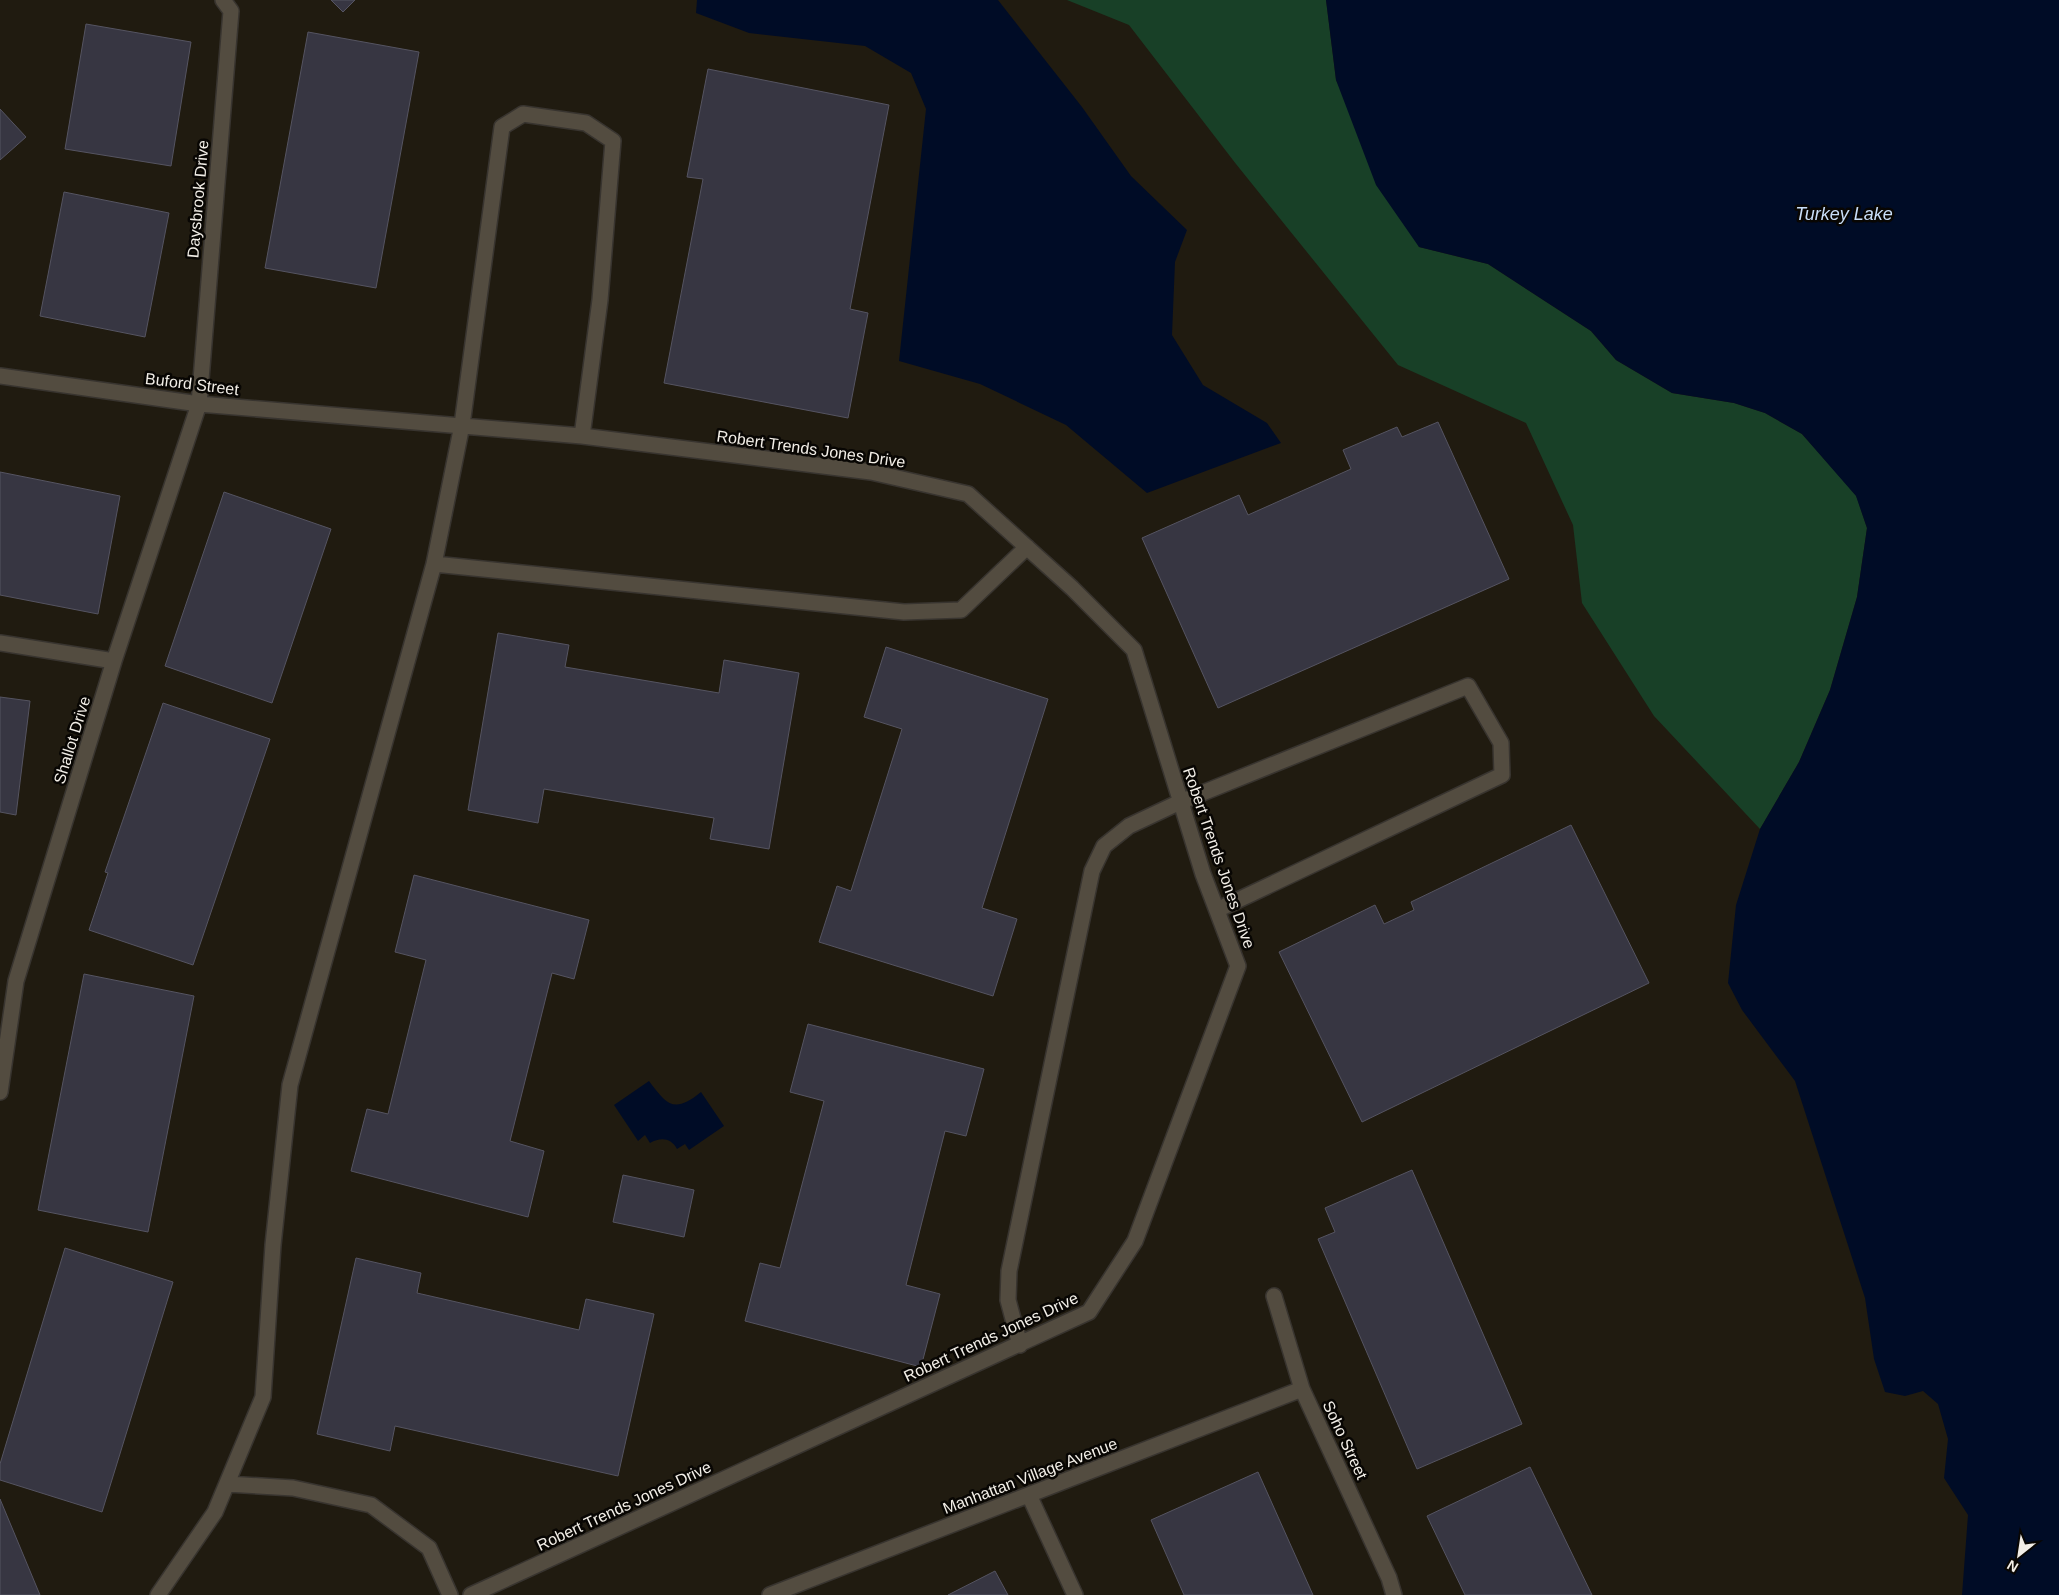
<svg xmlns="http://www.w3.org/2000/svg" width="2059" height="1595" viewBox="0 0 2059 1595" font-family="Arial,sans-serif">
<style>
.green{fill:#184027}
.water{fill:#000c26}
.building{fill:#373642;stroke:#555461}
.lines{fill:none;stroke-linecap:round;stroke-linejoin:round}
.minor-casing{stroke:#38342f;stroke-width:18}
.minor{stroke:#534c40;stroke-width:15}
.labels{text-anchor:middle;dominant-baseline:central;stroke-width:5;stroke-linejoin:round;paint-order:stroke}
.street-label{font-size:16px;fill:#f2eee7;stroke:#080603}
.water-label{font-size:18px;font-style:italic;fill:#c9def8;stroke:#080603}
</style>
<rect width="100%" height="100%" fill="#201b10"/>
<path class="green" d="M 1067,0 L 1326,0 L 1336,80 L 1419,247 L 1488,264 L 1591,331 L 1616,360 L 1672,393 L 1734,403 L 1765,413 L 1802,434 L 1856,495 L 1867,528 L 1857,597 L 1830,690 L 1799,762 L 1760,829 L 1654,716 L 1582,603 L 1573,525 L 1526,423 L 1398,365 L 1236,164 L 1129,25 Z"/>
<path class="water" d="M 697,0 L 998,0 L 1082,107 L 1131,176 L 1187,230 L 1175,262 L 1172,335 L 1203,385 L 1267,423 L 1281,443 L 1147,493 L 1066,425 L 980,384 L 899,361 L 926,109 L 911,73 L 865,46 L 749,33 L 696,13 Z
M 1326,0 L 2059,0 L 2059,1595 L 1962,1595 L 1968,1515 L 1944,1478 L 1948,1439 L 1938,1404 L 1923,1391 L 1905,1396 L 1885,1392 L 1874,1359 L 1865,1298 L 1795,1081 L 1742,1010 L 1728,983 L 1736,905 L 1760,829 L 1799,762 L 1830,690 L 1857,597 L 1867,528 L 1856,496 L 1802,434 L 1765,413 L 1734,403 L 1672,393 L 1616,360 L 1591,331 L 1488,264 L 1419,247 L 1376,185 L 1336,80 Z
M 649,1081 C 667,1105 674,1114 701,1092 L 724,1126 L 689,1150 L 685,1144 L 677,1149 C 671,1138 661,1137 650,1143 L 645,1135 L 638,1141 L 614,1105 Z"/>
<path class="building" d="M 331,0 L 355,0 L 343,12 Z
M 86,24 L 191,42 L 171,166 L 65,149 Z
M 308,32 L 419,52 L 376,288 L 265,268 Z
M 708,69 L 889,105 L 850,309 L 868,313 L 848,418 L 664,383 L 703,179 L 687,177 Z
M 0,109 L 26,137 L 0,160 Z
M 64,192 L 169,213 L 145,337 L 40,316 Z
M 1438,422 L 1509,579 L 1218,708 L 1142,538 L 1239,495 L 1248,515 L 1351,469 L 1343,450 L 1397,427 L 1402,437 Z
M 0,472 L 120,496 L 98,614 L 0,595 Z
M 224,492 L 331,529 L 272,703 L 165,666 Z
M 498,633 L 569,645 L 565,667 L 719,693 L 724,660 L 799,673 L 769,849 L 710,839 L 714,818 L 544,789 L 538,823 L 468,810 Z
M 886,647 L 1048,699 L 982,908 L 1017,919 L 993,996 L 819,942 L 837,886 L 851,891 L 902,729 L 864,717 Z
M 0,697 L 30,701 L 16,815 L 0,812 Z
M 163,703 L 270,739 L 193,965 L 89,930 L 108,873 L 105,872 Z
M 1571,825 L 1649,983 L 1362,1122 L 1279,952 L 1375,905 L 1384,924 L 1414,910 L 1411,902 Z
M 414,875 L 589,920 L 574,979 L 552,973 L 510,1141 L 544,1151 L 528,1217 L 351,1171 L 367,1109 L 388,1114 L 426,960 L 395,952 Z
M 84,974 L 194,996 L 148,1232 L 38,1210 Z
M 808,1024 L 984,1069 L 966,1136 L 945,1131 L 906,1285 L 940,1294 L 921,1367 L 745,1321 L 760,1263 L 780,1268 L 824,1101 L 790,1092 Z
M 1412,1170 L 1522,1424 L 1417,1469 L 1318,1239 L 1335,1232 L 1325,1208 Z
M 623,1175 L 694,1190 L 684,1237 L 613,1222 Z
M 65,1248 L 173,1282 L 102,1512 L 0,1480 L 0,1464 Z
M 356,1258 L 421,1273 L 417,1293 L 579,1330 L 586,1299 L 654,1314 L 618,1476 L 395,1426 L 390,1451 L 317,1434 Z
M 1530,1467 L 1592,1595 L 1465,1595 L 1427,1516 Z
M 1258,1472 L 1313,1595 L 1184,1595 L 1151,1520 Z
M 0,1499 L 40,1595 L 0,1595 Z
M 995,1571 L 1008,1595 L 948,1595 Z"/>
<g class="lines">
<g class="minor-casing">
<path id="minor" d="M 0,376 L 199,404 L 582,436 L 871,472 L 968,494 L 1072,588 L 1134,650 L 1203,874 L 1238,966 L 1135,1241 L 1089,1312 L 471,1595
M 434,564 L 904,612 L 961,610 L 1027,547
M 0,643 L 114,661
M 0,1092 L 16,981 L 114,661 L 199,404 L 231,11 L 223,0
M 1274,1296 L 1302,1389 L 1389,1578 L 1394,1595
M 1020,1345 L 1008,1300 L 1009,1271 L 1092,871 L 1104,846 L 1129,826 L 1180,802 L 1468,686 L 1501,743 L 1502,775 L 1217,910
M 227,1484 L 293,1488 L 371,1505 L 429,1548 L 450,1595
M 1029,1495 L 1075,1595
M 158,1595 L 215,1512 L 263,1397 L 273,1245 L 290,1085 L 434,564 L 462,425 L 502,127 L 523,114 L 586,123 L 613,141 L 600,300 L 582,436
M 770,1595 L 1302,1389"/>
</g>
<use href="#minor" class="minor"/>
</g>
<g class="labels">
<g class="street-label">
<text transform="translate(198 199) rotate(-85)">Daysbrook Drive</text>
<text transform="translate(192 384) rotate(7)">Buford Street</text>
<text transform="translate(811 449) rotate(8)">Robert Trends Jones Drive</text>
<text transform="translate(72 740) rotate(-73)">Shallot Drive</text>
<text transform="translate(1219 858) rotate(71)">Robert Trends Jones Drive</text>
<text transform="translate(991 1337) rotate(-25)">Robert Trends Jones Drive</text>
<text transform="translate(1345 1440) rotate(65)">Soho Street</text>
<text transform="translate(1030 1476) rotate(-21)">Manhattan Village Avenue</text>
<text transform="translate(624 1506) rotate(-25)">Robert Trends Jones Drive</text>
</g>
<g class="water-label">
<text x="1844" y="214">Turkey Lake</text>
</g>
</g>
<g transform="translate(2019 1555) rotate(210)" stroke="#080603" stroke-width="4" paint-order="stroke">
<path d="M0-4L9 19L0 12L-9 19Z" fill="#f2eee7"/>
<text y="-8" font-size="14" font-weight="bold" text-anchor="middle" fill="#f2eee7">N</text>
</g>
</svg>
